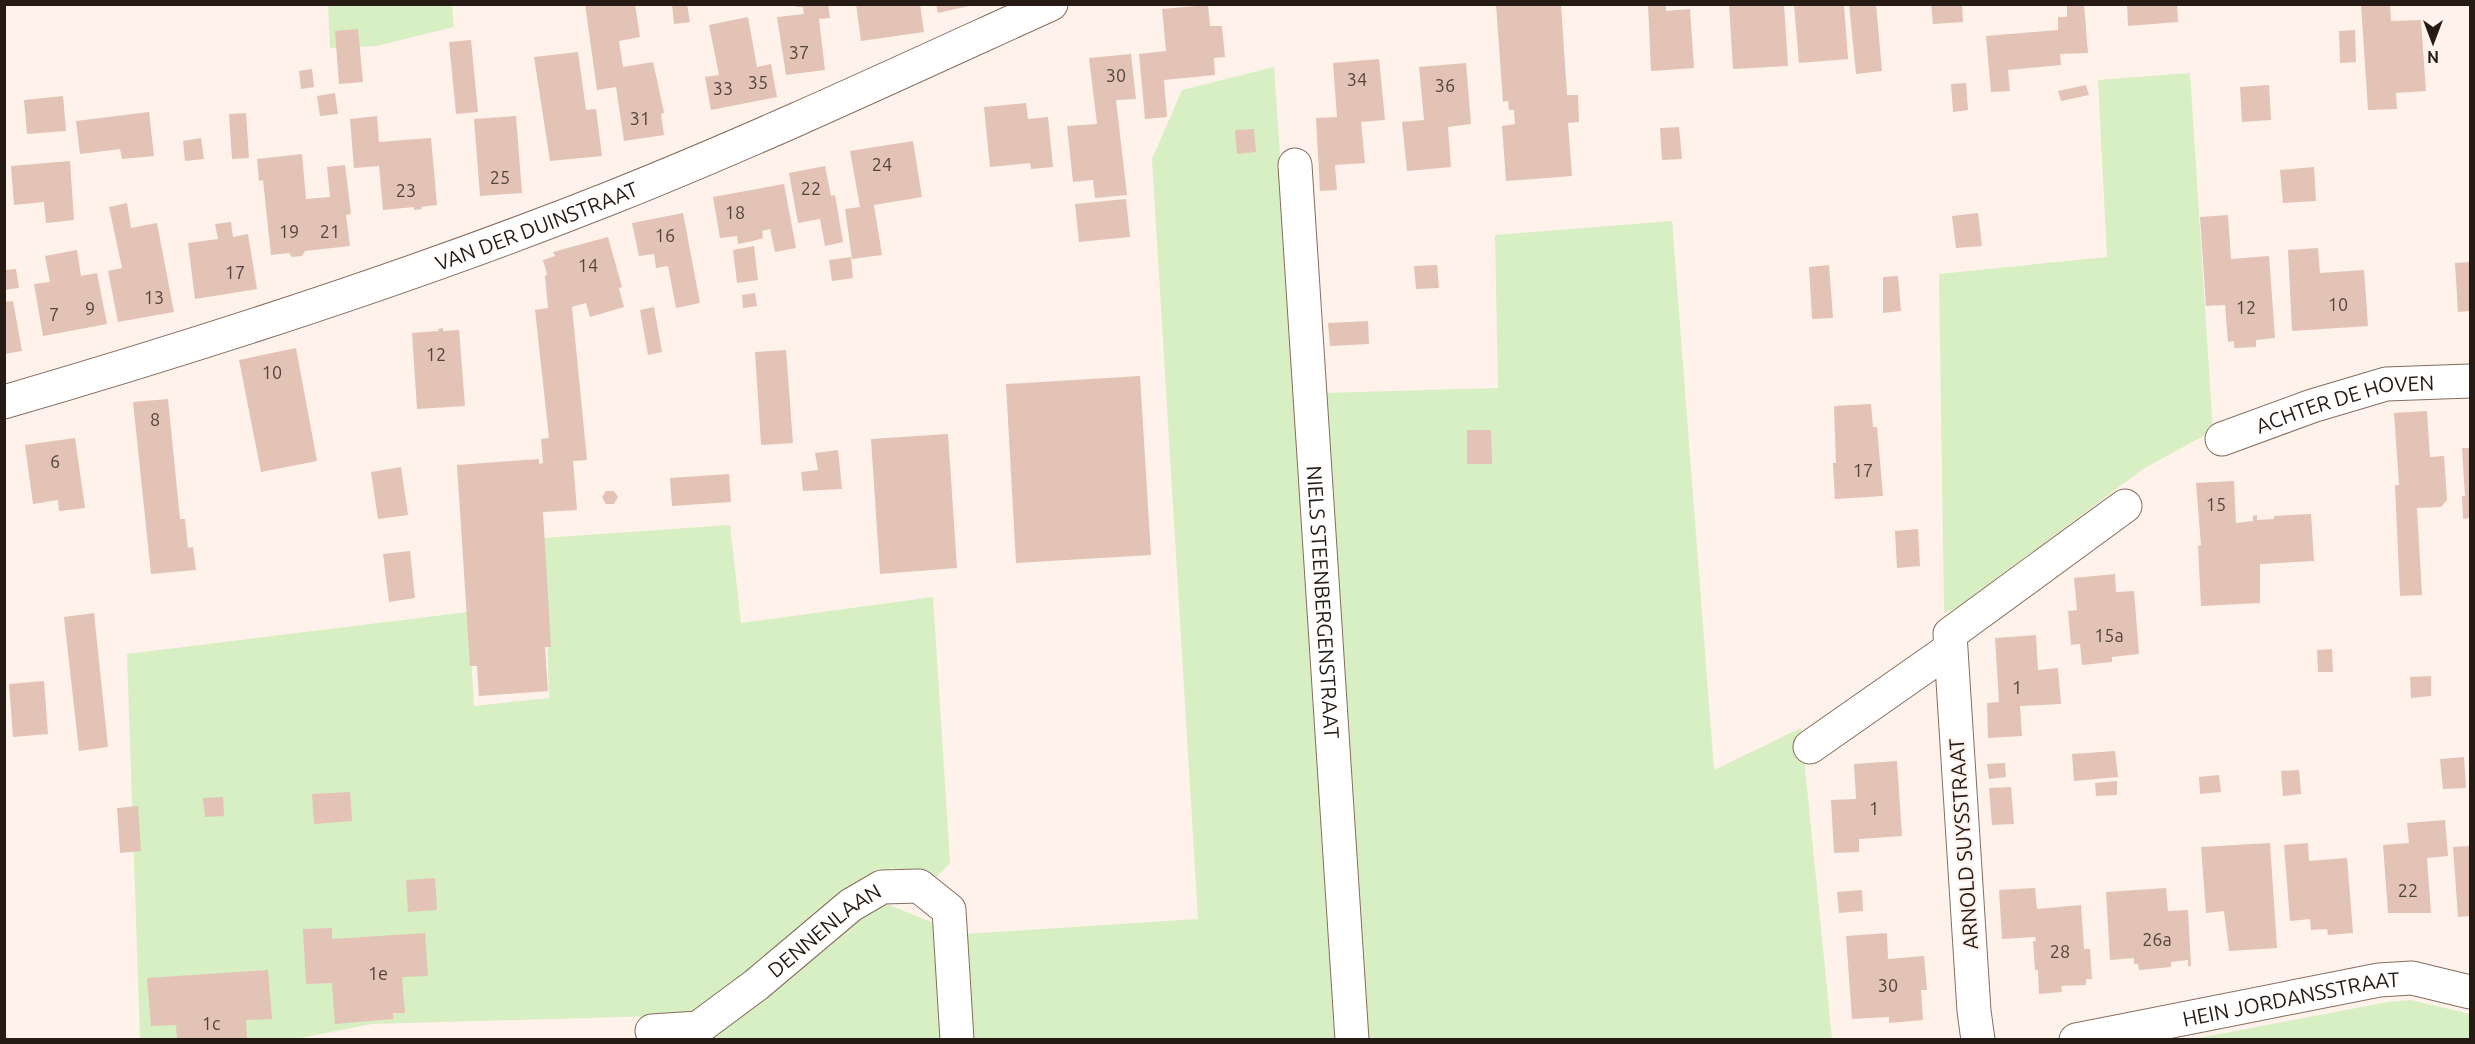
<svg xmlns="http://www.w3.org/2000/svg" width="2475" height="1044" viewBox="0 0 2475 1044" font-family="Ubuntu,sans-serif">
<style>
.green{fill:#d7efc2}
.building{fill:#e2c3b5}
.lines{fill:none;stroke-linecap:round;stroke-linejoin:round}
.minor-casing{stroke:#866d5d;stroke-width:35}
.minor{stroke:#fff;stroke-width:33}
.labels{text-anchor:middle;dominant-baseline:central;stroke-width:4.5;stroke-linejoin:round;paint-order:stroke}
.number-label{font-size:18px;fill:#54453c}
.street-label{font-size:21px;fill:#251b14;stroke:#fef2eb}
</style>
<rect width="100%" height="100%" fill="#fef2eb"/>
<path class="green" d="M 328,5 L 452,5 L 454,27 L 377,46 L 330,48 Z
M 1274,67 L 1340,1039 L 973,1039 L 965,934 L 1198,919 L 1152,159 L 1182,90 Z
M 2190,73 L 2213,433 L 2207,434 L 2143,469 L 2024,558 L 1977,599 L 1944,613 L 1939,274 L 2107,257 L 2098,80 Z
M 1672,221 L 1714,770 L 1801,728 L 1832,1039 L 1369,1039 L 1323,393 L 1498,388 L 1495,235 Z
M 730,525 L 741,623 L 933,597 L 950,863 L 935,879 L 892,868 L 849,892 L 691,1015 L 372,1024 L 290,1040 L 140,1039 L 127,654 L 468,612 L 474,706 L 549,698 L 544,538 Z
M 882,902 L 938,925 L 944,1039 L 709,1040 Z
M 2411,1000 L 2470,1014 L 2470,1039 L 2193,1039 L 2388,1002 Z"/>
<path class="building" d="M 585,4 L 635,4 L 640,37 L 619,41 L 623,67 L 653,62 L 663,108 L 664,113 L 661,114 L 664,135 L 624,141 L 616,87 L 597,90 Z
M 672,4 L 687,4 L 690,22 L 674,24 Z
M 795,4 L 828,4 L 830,18 L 819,19 L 825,70 L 786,75 L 777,17 L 804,14 L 803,7 L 796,7 Z
M 856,4 L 920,4 L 924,32 L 861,41 Z
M 936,4 L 973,4 L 973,5 L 938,13 Z
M 1496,4 L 1561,4 L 1567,95 L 1578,95 L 1579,122 L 1568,123 L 1572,176 L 1506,181 L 1502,126 L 1515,124 L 1514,110 L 1509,110 L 1508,101 L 1503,102 Z
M 1648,4 L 1666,4 L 1666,11 L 1690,9 L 1694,68 L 1651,71 Z
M 1729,4 L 1784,4 L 1788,66 L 1733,69 Z
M 1844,4 L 1848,59 L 1799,63 L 1794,5 Z
M 1849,4 L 1876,4 L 1882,71 L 1856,74 Z
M 1931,4 L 1962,4 L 1963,22 L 1933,24 Z
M 2067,4 L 2084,4 L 2088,53 L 2060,54 L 2061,65 L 2008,70 L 2010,91 L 1991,92 L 1986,36 L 2058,30 L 2058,17 L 2067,17 Z
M 2127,4 L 2177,4 L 2178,22 L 2128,26 Z
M 2361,4 L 2390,4 L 2391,21 L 2421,20 L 2426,91 L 2396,93 L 2397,109 L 2368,110 Z
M 1208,5 L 1210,26 L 1222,26 L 1225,57 L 1214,58 L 1215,75 L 1164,80 L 1167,117 L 1145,119 L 1139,54 L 1166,51 L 1162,9 Z
M 748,17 L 757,67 L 771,64 L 777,97 L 711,110 L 705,77 L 719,75 L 709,25 Z
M 358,29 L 363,82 L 339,84 L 335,31 Z
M 2355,30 L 2356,62 L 2340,63 L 2339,31 Z
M 471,40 L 478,112 L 456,114 L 449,42 Z
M 578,52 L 586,110 L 596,109 L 602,156 L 550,161 L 534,57 Z
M 1131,54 L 1136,99 L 1116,100 L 1127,195 L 1095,198 L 1093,180 L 1073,182 L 1067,126 L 1097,124 L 1089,58 Z
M 1379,59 L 1385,120 L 1361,122 L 1365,163 L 1335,165 L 1337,190 L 1320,191 L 1316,118 L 1337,117 L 1333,63 Z
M 1466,63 L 1471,124 L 1448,127 L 1451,167 L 1407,171 L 1402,122 L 1424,120 L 1419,67 Z
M 312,69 L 314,87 L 301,89 L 299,71 Z
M 1966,83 L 1968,110 L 1953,112 L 1951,84 Z
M 2086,85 L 2089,95 L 2061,101 L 2058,91 Z
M 2269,85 L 2271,120 L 2242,122 L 2240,87 Z
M 335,93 L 338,114 L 320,116 L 317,96 Z
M 63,96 L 66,131 L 27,134 L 24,100 Z
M 1026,103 L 1028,119 L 1048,117 L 1053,167 L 1031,169 L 1030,163 L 990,167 L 984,107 Z
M 149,112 L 154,156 L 122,159 L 120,149 L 80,154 L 76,121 Z
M 246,113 L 249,158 L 232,159 L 229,114 Z
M 377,116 L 379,142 L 431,138 L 437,205 L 421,207 L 422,209 L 414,210 L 414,207 L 383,210 L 379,166 L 354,168 L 350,119 Z
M 516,116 L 522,193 L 480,196 L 474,119 Z
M 1679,127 L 1682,159 L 1662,160 L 1660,128 Z
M 1254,129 L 1256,152 L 1237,154 L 1235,130 Z
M 201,138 L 204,159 L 185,161 L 183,141 Z
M 913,141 L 922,197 L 874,205 L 882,255 L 852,259 L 845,209 L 860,207 L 850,151 Z
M 302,154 L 306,199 L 330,197 L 327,167 L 345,165 L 351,214 L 346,215 L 350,246 L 305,251 L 302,256 L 292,257 L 289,253 L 271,255 L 263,180 L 259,181 L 257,159 Z
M 70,161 L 74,220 L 46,223 L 44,202 L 14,205 L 11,166 Z
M 825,166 L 831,196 L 835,195 L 843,242 L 825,246 L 820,219 L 798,223 L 789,173 Z
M 2314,167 L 2316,201 L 2283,203 L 2280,170 Z
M 784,184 L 796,248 L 775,252 L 770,229 L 762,231 L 763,238 L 753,241 L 738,244 L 737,236 L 720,238 L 713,197 Z
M 1126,199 L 1130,237 L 1079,242 L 1075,204 Z
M 127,203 L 131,228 L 157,223 L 174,312 L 118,322 L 108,271 L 122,268 L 109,207 Z
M 683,213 L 700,303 L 676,308 L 668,266 L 656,268 L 654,254 L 639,256 L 632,223 Z
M 1978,213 L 1982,246 L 1956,248 L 1952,216 Z
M 2228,215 L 2231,259 L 2269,256 L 2275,338 L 2256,340 L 2256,347 L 2234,348 L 2234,341 L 2228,342 L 2225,305 L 2206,306 L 2200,217 Z
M 231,222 L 233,237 L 248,234 L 257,289 L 195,299 L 188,243 L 218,239 L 215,224 Z
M 608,237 L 622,287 L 619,288 L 624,307 L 590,317 L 586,303 L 572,307 L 587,460 L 573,461 L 577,510 L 543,512 L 551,647 L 545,647 L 548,691 L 479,696 L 477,666 L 470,666 L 457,465 L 539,459 L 539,464 L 543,463 L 541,439 L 549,438 L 535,310 L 548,308 L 545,276 L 547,274 L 543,260 L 555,256 L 553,252 Z
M 754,246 L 758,280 L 737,283 L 733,250 Z
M 2318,248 L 2320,273 L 2364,270 L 2368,326 L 2292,331 L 2288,250 Z
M 77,250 L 81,276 L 97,273 L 107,324 L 43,336 L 34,284 L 50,282 L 45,256 Z
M 851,257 L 853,278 L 832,281 L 829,260 Z
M 2470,262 L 2470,311 L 2458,312 L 2455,263 Z
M 1437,265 L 1439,288 L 1416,289 L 1414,266 Z
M 1829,265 L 1833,318 L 1812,319 L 1809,267 Z
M 16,269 L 19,288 L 4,290 L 4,270 Z
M 1898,276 L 1901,311 L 1883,313 L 1883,277 Z
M 755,293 L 757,306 L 743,308 L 742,295 Z
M 13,301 L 22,351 L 4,354 L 4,302 Z
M 654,307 L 662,352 L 648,355 L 640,310 Z
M 1368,321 L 1369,344 L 1330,346 L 1328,323 Z
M 443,328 L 443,331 L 459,330 L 465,406 L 417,409 L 412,333 L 439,331 L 438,329 Z
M 296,348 L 317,461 L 261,472 L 239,360 Z
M 786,350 L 793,443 L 761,445 L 755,352 Z
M 1140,376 L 1151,555 L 1016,563 L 1006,384 Z
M 168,399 L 180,519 L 185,519 L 188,548 L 193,547 L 196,570 L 151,574 L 133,402 Z
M 1871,404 L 1873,427 L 1877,427 L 1883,496 L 1835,499 L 1833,463 L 1836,463 L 1834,406 Z
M 2427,411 L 2430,457 L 2444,456 L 2447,500 L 2441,507 L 2417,508 L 2422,595 L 2400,596 L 2395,485 L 2399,485 L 2394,413 Z
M 1467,430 L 1491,430 L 1492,464 L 1467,464 Z
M 948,434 L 957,568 L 880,574 L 871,439 Z
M 75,438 L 85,508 L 59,511 L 58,500 L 33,504 L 25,445 Z
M 2462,448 L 2470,448 L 2470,518 L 2463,519 L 2462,496 L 2465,496 Z
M 838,450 L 842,489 L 803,491 L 801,472 L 818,470 L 815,453 Z
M 401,467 L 408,515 L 378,519 L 371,472 Z
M 729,474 L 731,502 L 672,506 L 670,478 Z
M 2234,481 L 2236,523 L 2253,521 L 2253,516 L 2257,515 L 2257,520 L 2274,519 L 2274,516 L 2311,514 L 2314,561 L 2260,564 L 2260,603 L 2201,606 L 2198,546 L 2201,545 L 2196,483 Z
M 606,491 L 614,491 L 618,497 L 614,504 L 606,504 L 602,497 Z
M 1918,529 L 1920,566 L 1897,568 L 1895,531 Z
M 410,551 L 415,598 L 389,602 L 383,554 Z
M 2115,574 L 2116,592 L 2134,591 L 2139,654 L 2112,657 L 2112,662 L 2082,665 L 2080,644 L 2071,645 L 2068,611 L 2077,610 L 2074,578 Z
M 94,613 L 108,747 L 79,751 L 64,617 Z
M 2036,635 L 2038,670 L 2058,668 L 2061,704 L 2020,706 L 2022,736 L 1988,738 L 1987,703 L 1999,702 L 1995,638 Z
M 2332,649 L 2333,672 L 2318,672 L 2317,650 Z
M 2431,676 L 2431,696 L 2411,698 L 2410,677 Z
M 44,681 L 48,734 L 13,737 L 9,684 Z
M 2115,751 L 2118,777 L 2074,781 L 2072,754 Z
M 2464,757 L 2466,788 L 2443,789 L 2440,759 Z
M 1897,761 L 1902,836 L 1859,839 L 1859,852 L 1834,853 L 1831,800 L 1856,799 L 1854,764 Z
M 2005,763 L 2006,777 L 1989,779 L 1987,764 Z
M 2299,770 L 2301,794 L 2283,796 L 2281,771 Z
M 2219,775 L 2221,792 L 2200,794 L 2199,777 Z
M 2117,781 L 2117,795 L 2096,796 L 2095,783 Z
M 2011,787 L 2014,824 L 1992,825 L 1989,788 Z
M 350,792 L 352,821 L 314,824 L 312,794 Z
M 223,797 L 224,816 L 205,817 L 203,798 Z
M 138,806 L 141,851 L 120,853 L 117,808 Z
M 2445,820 L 2448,856 L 2427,858 L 2431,913 L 2388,913 L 2383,845 L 2409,843 L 2407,823 Z
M 2270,843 L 2277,948 L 2229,951 L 2224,911 L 2206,913 L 2201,847 Z
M 2308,843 L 2309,861 L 2347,858 L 2353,933 L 2328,935 L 2327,929 L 2311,930 L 2310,919 L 2290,921 L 2284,845 Z
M 2470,846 L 2470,916 L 2458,917 L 2453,847 Z
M 435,878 L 437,910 L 408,912 L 406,880 Z
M 2035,888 L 2037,909 L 2081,905 L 2084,949 L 2090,949 L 2092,979 L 2086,979 L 2086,985 L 2061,986 L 2062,992 L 2039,994 L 2038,970 L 2035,970 L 2033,941 L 2036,941 L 2035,937 L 2002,939 L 1999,890 Z
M 2166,888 L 2168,911 L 2188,910 L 2191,966 L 2188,966 L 2188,960 L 2171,962 L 2171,967 L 2139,970 L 2138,964 L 2134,964 L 2134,958 L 2110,960 L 2106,892 Z
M 1862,890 L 1863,911 L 1839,913 L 1837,892 Z
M 332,928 L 332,939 L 425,933 L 428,976 L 402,977 L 405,1013 L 393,1013 L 393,1019 L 335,1024 L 332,983 L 306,984 L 303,929 Z
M 1887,933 L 1888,959 L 1924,956 L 1927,990 L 1921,990 L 1923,1020 L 1889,1023 L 1889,1017 L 1852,1019 L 1846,936 Z
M 268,970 L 272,1019 L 246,1020 L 247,1040 L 177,1040 L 176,1025 L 151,1026 L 147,978 Z"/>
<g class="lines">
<g class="minor-casing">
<g id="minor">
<path id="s1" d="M 1295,165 L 1352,1040"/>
<path id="s2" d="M 4,402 C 210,342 414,276 613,197 C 761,138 906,70 1051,4"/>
<path id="s3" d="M 2222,439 L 2312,406 L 2386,384 L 2470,381"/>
<path d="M 1810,747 L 1950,649"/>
<path id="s4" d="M 652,1031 L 698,1028 L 756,985 L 851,905 L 882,887 L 919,886 L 949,910 L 957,1040"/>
<path d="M 1978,1040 L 1974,1011 L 1950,634 L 2125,506"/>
<path id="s5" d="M 2076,1040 L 2379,980 L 2412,978 L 2470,992"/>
</g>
</g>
<use href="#minor" class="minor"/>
</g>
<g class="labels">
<g class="number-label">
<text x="799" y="52">37</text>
<text x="1116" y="75">30</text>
<text x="1357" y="79">34</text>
<text x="758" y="82">35</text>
<text x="1445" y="85">36</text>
<text x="723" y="88">33</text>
<text x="640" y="118">31</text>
<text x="882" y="164">24</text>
<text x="500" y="177">25</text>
<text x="811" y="188">22</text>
<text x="406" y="190">23</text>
<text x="735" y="212">18</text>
<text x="289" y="231">19</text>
<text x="330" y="231">21</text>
<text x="665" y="235">16</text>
<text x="588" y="265">14</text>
<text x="235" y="272">17</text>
<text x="154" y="297">13</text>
<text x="2338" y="304">10</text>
<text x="2246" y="307">12</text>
<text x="90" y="308">9</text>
<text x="54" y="314">7</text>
<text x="436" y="354">12</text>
<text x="272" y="372">10</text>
<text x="155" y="419">8</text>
<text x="55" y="461">6</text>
<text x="1863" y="470">17</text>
<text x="2216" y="504">15</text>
<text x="2109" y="635">15a</text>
<text x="2017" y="687">1</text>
<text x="1874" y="808">1</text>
<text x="2408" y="890">22</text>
<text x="2157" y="939">26a</text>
<text x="2060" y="951">28</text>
<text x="378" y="973">1e</text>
<text x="1888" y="985">30</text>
<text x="211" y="1023">1c</text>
</g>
<g class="street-label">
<text stroke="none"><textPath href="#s2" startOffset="561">VAN DER DUINSTRAAT</textPath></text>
<text stroke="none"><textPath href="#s3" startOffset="129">ACHTER DE HOVEN</textPath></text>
<text stroke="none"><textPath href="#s1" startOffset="438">NIELS STEENBERGENSTRAAT</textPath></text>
<text transform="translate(1963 844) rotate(-94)">ARNOLD SUYSSTRAAT</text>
<text stroke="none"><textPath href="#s4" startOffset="206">DENNENLAAN</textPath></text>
<text stroke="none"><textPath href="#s5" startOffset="219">HEIN JORDANSSTRAAT</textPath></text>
</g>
</g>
<rect width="2475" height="1044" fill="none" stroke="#251b14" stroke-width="12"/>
<g transform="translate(2433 42) rotate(180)" stroke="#fef2eb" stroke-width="4.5" paint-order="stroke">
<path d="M0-4.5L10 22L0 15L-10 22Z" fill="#251b14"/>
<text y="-9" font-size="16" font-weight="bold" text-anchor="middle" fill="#251b14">N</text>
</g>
</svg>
